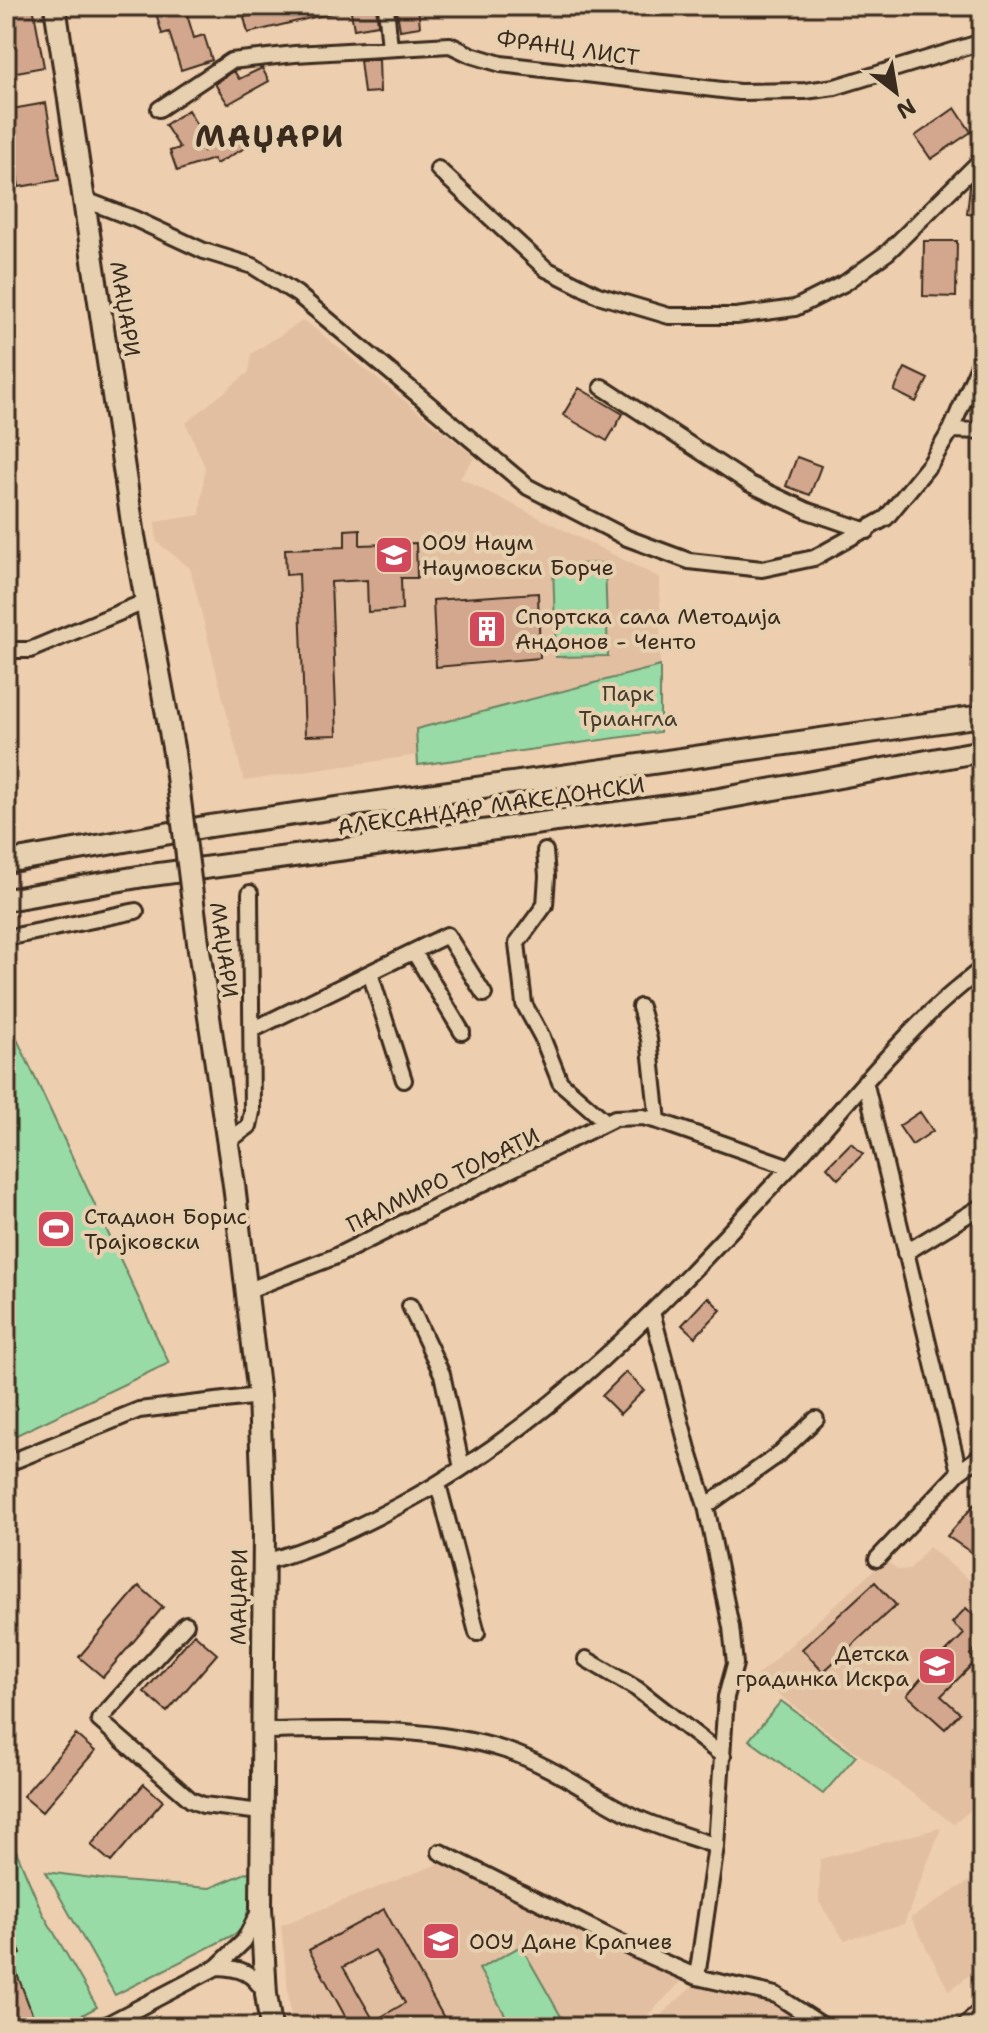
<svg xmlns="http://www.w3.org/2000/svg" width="988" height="2033" viewBox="0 0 988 2033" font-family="'Shantell Sans',sans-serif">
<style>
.built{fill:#e2bfa1}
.green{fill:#98dba6;stroke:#6a8262;stroke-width:2}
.building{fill:#d2a78d;stroke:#3b2a1e;stroke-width:2;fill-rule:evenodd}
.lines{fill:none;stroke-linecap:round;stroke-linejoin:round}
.street-casing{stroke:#3b2a1e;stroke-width:20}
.secondary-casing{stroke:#3b2a1e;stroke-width:26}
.street{stroke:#e6d0af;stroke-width:14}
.secondary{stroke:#e6d0af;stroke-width:20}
.secondary-bridge-casing{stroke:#3b2a1e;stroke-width:26;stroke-linecap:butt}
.secondary-bridge{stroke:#e6d0af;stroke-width:20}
.labels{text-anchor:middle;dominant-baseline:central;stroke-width:8;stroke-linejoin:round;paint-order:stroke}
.street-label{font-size:22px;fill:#3b2a1e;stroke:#e6d0af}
.poi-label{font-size:22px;fill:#3b2a1e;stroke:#e6d0af;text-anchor:start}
.park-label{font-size:22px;fill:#443c2c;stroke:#e6d0af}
.district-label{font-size:30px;font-weight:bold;letter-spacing:2px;fill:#3b2a1e;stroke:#e6d0af}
</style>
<rect width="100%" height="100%" fill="#edceae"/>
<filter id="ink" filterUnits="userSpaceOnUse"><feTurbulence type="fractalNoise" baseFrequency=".0125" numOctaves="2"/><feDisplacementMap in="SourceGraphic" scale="16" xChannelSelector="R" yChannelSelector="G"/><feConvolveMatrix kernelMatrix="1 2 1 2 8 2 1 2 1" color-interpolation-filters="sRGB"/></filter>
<g filter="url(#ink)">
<path class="built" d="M 304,320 L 475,457 L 460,478 L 660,578 L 660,666 L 417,729 L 418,755 L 244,781 L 190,568 L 157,542 L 155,522 L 200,515 L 205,467 L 186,423 L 249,372 L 251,354 Z
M 929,1547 L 982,1590 L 982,1801 L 954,1824 L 755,1677 L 885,1560 L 898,1570 L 910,1569 Z
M 941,1828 L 904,1924 L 844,1940 L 819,1902 L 820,1859 Z
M 443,1862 L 682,1981 L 636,2027 L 292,2027 L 281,1925 Z
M 982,1873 L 982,1965 L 949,1991 L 911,1918 Z
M 706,1974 L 763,1992 L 819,2027 L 648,2027 Z"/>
<path class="green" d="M 605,563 L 608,656 L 556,657 L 553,565 Z
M 660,666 L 660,732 L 418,765 L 416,729 Z
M 8,1020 L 169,1363 L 6,1440 L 6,1021 Z
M 781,1701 L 856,1756 L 823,1794 L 749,1740 Z
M 6,1827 L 42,1912 L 97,2007 L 60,2027 L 6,2027 Z
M 253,1870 L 253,1896 L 241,1931 L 115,1995 L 46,1872 L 108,1880 L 210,1888 Z
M 521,1946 L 567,2027 L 512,2027 L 479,1969 Z"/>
<path class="building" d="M 6,6 L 33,6 L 44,67 L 6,74 Z
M 154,6 L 172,6 L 175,15 L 186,11 L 194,38 L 204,35 L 212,60 L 181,70 L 169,32 L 162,34 Z
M 266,6 L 340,6 L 340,11 L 248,33 L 244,17 L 267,12 Z
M 350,6 L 376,6 L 378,25 L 354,29 Z
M 396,6 L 418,6 L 420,27 L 400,30 Z
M 379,59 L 380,92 L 364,93 L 360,60 Z
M 262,68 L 269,81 L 228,104 L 215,84 L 234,71 L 239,79 Z
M 46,103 L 59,180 L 19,187 L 6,110 Z
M 955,108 L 971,132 L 931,159 L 915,136 Z
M 188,110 L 198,127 L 196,128 L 204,151 L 236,133 L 245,148 L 216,164 L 213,159 L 177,171 L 170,151 L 180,148 L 165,125 Z
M 974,181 L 982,181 L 981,216 L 967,214 L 970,185 Z
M 924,241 L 957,241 L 956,297 L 923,296 Z
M 905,368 L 928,379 L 916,402 L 894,391 Z
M 579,388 L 623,414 L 607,441 L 563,415 Z
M 797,457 L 821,466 L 810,495 L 786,486 Z
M 360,529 L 360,545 L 416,543 L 417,578 L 401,578 L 402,610 L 368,612 L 367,580 L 331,582 L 337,735 L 305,736 L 299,574 L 286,575 L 285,549 L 345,547 L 345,530 Z
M 538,593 L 540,658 L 436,667 L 433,600 Z
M 920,1112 L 933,1131 L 912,1145 L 899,1126 Z
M 851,1143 L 863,1154 L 838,1179 L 827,1167 Z
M 708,1297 L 721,1310 L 695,1337 L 682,1325 Z
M 626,1372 L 644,1390 L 620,1414 L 602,1396 Z
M 982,1496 L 982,1541 L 972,1553 L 947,1536 Z
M 875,1582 L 896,1605 L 823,1672 L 802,1649 Z
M 139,1586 L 163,1607 L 103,1677 L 79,1657 Z
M 966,1608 L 982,1623 L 982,1642 L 970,1655 L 976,1661 L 941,1696 L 960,1713 L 945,1729 L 907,1695 L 929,1669 L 964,1634 L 952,1623 Z
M 194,1634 L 217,1654 L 167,1712 L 144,1692 Z
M 76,1735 L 95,1751 L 42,1812 L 23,1796 Z
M 144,1784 L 163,1801 L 111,1862 L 91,1845 Z
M 384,1909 L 449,2027 L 351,2027 L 309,1950 ZM 375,1950 L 405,2003 L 374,2021 L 343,1967 Z
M 6,1918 L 21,1954 L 11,1958 L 33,2016 L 9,2025 L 6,2017 Z"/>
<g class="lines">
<g class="street-casing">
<path id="street" d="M 386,6 L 390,48
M 159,109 L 231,61 L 295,54 L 450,45 L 471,55 L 501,64 L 739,92 L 805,91 L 835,87 L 982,42
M 438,169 L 546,269 L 598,295 L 669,316 L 736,316 L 795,308 L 845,283 L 888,252 L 982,159
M 83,199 L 135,219 L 204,251 L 253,266 L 297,294 L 528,487 L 627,538 L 689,561 L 762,569 L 814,558 L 886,518 L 931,463 L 951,430 L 982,358
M 602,387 L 750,484 L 808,511 L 867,531
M 951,430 L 982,431
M 6,647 L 15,650 L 30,650 L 147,601
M 545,851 L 547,876 L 545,905 L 517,943 L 524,1004 L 542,1037 L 560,1082 L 606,1122
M 6,938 L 136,911
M 414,952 L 462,1032
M 370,973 L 404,1080
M 640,1007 L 649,1039 L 658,1121
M 252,1030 L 447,935 L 484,994
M 865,1081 L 959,1472 L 982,1455
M 227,1142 L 249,1126 L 252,1112 L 250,893
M 905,1253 L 982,1206
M 246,1291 L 334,1257 L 615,1118 L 643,1117 L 658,1121 L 790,1167
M 410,1306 L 442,1374 L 462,1468
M 652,1312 L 688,1449 L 706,1506 L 731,1627 L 735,1664 L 726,1697 L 716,1846 L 697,1977
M 6,1464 L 139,1410 L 259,1396
M 438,1484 L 477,1633
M 706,1506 L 779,1454 L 816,1419
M 877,1559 L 959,1472
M 263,1562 C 312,1550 358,1527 402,1504 C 559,1419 669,1297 789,1168 C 834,1119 875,1067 923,1020 C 941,1001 962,985 982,968
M 186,1624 L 99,1720 L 191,1800 L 203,1805 L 261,1812
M 586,1659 L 637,1689 L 723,1756
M 261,1731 C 342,1730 427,1725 505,1750 C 548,1764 585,1791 625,1812 C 653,1827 686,1835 716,1846
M 440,1852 L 638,1951 L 697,1977 L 776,1995 L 825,2027
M 217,1967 C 241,1968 252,1972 265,1993
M 102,2027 L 217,1967 L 244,1941 L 259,1912"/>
</g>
<g class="secondary-casing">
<path id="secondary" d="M 55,6 L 134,536 L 174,753
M 6,862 L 210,826 L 982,716
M 6,900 L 144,876 L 714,800 L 982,751
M 199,950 L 234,1185 L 259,1396 L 264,1529 L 261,1908 L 266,1994 L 271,2027
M 968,2027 L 982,2013"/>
</g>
<use href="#street" class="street"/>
<use href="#secondary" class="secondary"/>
<g class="secondary-bridge-casing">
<path id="secondary-bridge" d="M 174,753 L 199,950"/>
</g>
<use href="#secondary-bridge" class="secondary-bridge"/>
</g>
</g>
<defs>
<g id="school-square" transform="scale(2)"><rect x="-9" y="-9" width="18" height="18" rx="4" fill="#d1495b" stroke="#e6d0af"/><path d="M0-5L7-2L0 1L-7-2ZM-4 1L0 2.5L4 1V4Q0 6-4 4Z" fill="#fff"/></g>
<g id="building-square" transform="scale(2)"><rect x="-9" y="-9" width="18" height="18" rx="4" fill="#d1495b" stroke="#e6d0af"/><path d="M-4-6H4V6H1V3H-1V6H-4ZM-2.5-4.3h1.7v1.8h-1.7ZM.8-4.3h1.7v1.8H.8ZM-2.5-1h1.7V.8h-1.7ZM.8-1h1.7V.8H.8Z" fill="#fff"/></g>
<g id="stadium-square" transform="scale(2)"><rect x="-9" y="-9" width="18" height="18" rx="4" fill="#d1495b" stroke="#e6d0af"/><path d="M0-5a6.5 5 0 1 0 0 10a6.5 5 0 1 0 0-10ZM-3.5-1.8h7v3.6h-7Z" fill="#fff"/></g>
</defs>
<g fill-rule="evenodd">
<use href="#school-square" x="394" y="555"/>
<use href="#building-square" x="487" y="629"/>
<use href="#stadium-square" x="56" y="1229"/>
<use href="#school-square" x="937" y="1666"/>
<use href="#school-square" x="441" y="1941"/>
</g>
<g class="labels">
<g class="street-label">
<text transform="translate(568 48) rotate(8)">ФРАНЦ ЛИСТ</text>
<text transform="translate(125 309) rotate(81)">МАЏАРИ</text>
<text transform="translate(491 806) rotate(-8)">АЛЕКСАНДАР МАКЕДОНСКИ</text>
<text transform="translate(224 950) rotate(82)">МАЏАРИ</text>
<text transform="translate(443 1180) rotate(-26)">ПАЛМИРО ТОЉАТИ</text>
<text transform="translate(239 1597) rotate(-89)">МАЏАРИ</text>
</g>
<g class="poi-label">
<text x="422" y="542">ООУ Наум<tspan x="422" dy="25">Наумовски Борче</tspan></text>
<text x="515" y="616">Спортска сала Методија<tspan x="515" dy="25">Андонов - Ченто</tspan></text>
<text x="84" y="1216">Стадион Борис<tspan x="84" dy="25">Трајковски</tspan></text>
<text x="909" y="1653" text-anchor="end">Детска<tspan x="909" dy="25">градинка Искра</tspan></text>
<text x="469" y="1941">ООУ Дане Крапчев</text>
</g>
<g class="park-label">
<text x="628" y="693">Парк<tspan x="628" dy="25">Триангла</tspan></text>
</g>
<g class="district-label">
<text x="270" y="136">МАЏАРИ</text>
</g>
</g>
<rect width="988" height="2033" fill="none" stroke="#e6d0af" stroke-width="32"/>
<rect x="16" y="16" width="956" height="2001" fill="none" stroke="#3b2a1e" stroke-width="3" filter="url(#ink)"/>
<g transform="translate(896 92) rotate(149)" stroke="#e6d0af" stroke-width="6" paint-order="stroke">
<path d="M0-6L14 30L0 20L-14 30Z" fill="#3b2a1e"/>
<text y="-12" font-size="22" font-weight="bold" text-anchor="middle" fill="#3b2a1e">N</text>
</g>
</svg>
